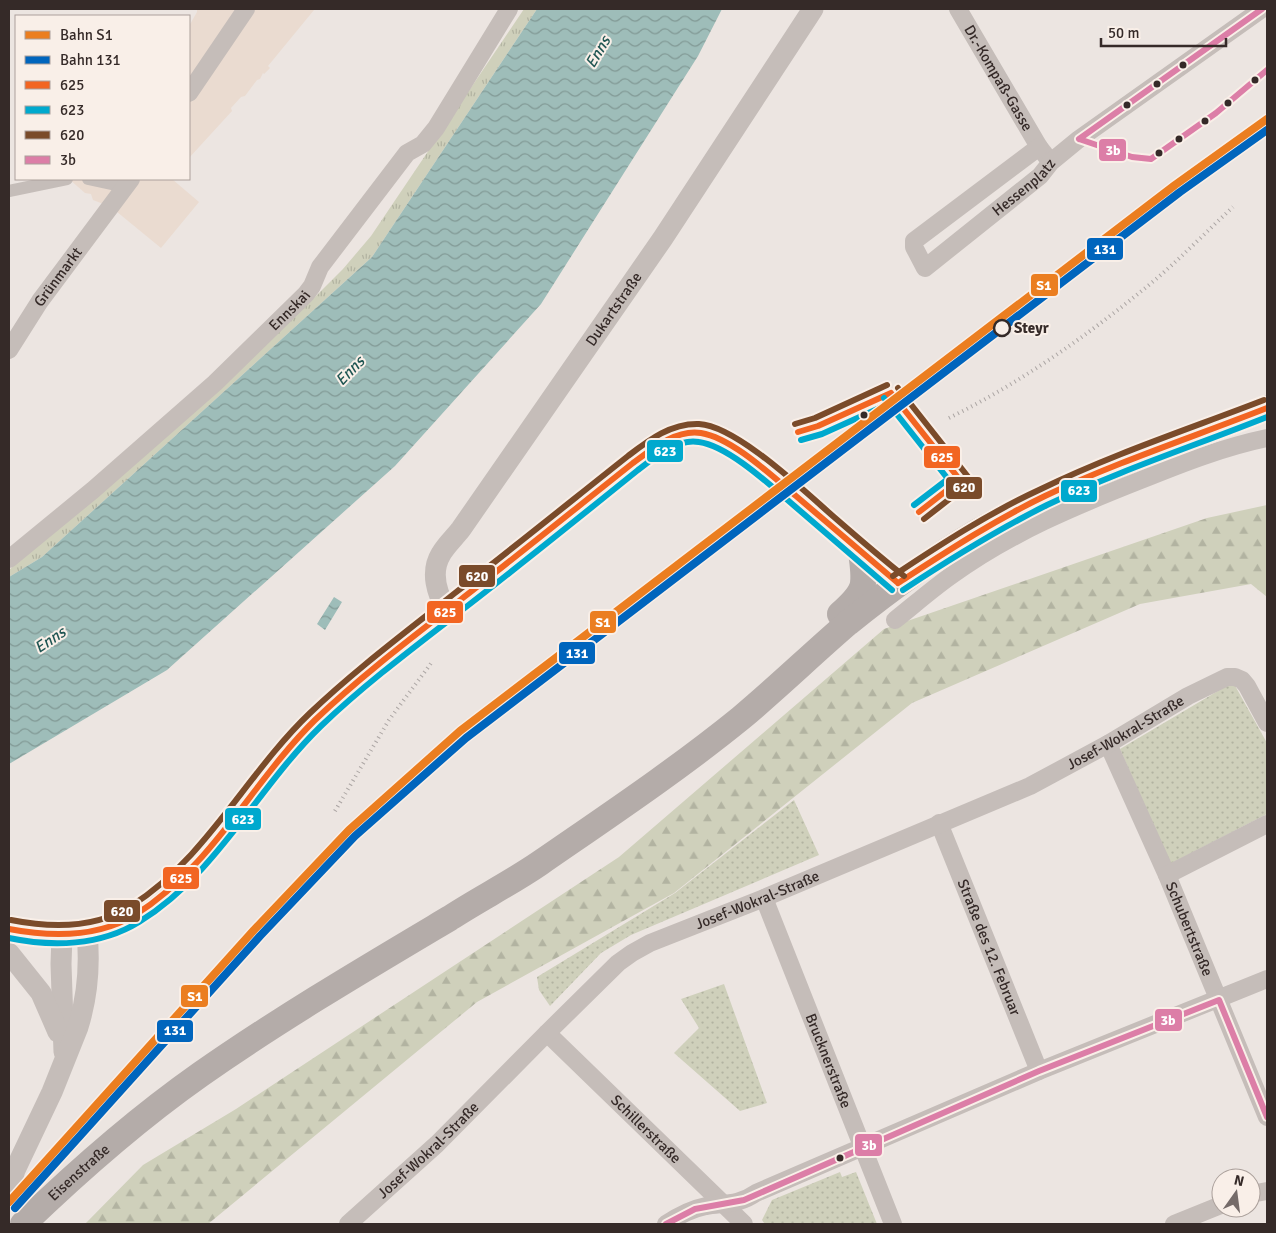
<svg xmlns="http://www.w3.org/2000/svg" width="1276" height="1233" viewBox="0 0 1276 1233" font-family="Signika,sans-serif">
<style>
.grass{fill:url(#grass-tufts)}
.forest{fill:url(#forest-firs)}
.park{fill:url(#park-dots)}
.plaza{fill:#eadbd0}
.water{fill:url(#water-waves)}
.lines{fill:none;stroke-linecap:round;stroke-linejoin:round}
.pedestrian{stroke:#c5bdb9;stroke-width:12}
.minor{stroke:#c5bdb9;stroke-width:18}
.tertiary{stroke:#c5bdb9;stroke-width:21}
.secondary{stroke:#b6aeaa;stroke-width:24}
.primary{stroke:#b4aca9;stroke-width:26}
.rail{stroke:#aca6a4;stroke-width:4;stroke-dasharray:1 4;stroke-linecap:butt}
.bus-1-casing{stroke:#f9efe8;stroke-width:10}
.bus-2-casing{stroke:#f9efe8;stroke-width:10}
.bus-3-casing{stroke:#f9efe8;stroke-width:10}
.bus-4-casing{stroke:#f9efe8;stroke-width:10}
.bus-1{stroke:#f26522;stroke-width:6}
.bus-2{stroke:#00a9ce;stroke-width:6}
.bus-3{stroke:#7a4b2a;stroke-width:6}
.bus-4{stroke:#dc7ea7;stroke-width:6}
.rail-1-casing{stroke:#f9efe8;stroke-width:11}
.rail-2-casing{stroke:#f9efe8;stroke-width:11}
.rail-1{stroke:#eb7e20;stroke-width:8}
.rail-2{stroke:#0065bd;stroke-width:8}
.bus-dot{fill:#352a28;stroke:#f9efe8;stroke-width:2}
.stop-dot{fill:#f9efe8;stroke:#352a28;stroke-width:2.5}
.labels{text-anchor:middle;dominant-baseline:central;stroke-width:4;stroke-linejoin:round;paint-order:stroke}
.street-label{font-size:15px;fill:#352a28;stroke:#f9efe8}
.stop-label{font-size:15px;font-weight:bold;fill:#352a28;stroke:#f9efe8;text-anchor:start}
.water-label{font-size:16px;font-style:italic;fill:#1f5552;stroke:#f9efe8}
.line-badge{stroke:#f9efe8;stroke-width:2}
.badge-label{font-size:14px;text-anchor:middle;font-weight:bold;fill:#fff}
</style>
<defs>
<pattern id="grass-tufts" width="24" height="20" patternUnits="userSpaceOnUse" patternTransform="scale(1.25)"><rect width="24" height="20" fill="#cfd0bb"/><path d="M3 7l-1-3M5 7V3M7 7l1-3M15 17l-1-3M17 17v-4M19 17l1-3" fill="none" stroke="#b2b3a1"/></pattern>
<pattern id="forest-firs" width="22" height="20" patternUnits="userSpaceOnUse" patternTransform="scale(1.25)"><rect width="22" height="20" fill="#cfd0bb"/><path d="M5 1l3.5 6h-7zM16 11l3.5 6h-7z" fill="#b2b3a1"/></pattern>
<pattern id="park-dots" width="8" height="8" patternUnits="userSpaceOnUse" patternTransform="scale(1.25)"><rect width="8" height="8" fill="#cfd0bb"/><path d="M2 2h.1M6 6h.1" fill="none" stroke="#b2b3a1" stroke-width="1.8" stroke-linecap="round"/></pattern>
<pattern id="water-waves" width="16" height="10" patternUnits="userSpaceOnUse" patternTransform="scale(1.25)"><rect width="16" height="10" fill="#9ebdb9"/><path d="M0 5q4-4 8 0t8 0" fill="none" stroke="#829a96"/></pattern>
</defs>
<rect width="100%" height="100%" fill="#ece5e1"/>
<path class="grass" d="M 524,9 L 537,9 L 372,257 L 42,557 L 9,577 L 9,570 L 223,381 L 317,295 L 343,269 L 371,236 Z"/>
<path class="forest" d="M 1267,505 L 1267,597 L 1251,584 L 1140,604 L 912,703 L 674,893 L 477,1002 L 208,1224 L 85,1224 L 143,1165 L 236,1109 L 619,857 L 884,629 L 1207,518 Z"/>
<path class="park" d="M 1233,682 L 1267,743 L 1267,814 L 1170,864 L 1120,749 Z
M 794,800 L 819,855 L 631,935 L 601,953 L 550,1006 L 539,990 L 537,977 L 675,893 Z
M 724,984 L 767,1103 L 740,1111 L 674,1053 L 699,1028 L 681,999 Z
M 840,1172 L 842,1177 L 856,1172 L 877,1224 L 765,1224 L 762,1220 L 772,1200 Z"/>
<path class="plaza" d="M 197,9 L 314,10 L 268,66 L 270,68 L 264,74 L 263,73 L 260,79 L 257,80 L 245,96 L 241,97 L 231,108 L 232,111 L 189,158 L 189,26 L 197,12 Z
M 69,179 L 172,179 L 199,202 L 161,248 L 111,207 L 93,200 L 91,194 L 85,193 Z"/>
<path class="water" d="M 537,9 L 722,9 L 698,56 L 541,304 L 395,466 L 167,670 L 9,764 L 9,577 L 42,557 L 372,257 Z
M 334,597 L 342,602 L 325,630 L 317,624 Z"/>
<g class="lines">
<path class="pedestrian" d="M 88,179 L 125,187
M 9,191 L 67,179"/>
<g class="minor">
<path id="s1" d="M 958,9 L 1039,147 L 1046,156"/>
<path d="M 189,93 L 246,9"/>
<path id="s2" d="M 1039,147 L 914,241 L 914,247 L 925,268 L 1040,176 L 1051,162 L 1079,139 L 1262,9"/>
<path id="s3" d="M 9,350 L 40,301 L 131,179"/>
<path id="s4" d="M 9,559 L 93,490 L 215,383 L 306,294 L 312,286 L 320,267 L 407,153 L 423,144 L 436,128 L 509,9"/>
<path d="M 895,620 C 914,605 932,589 952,575 C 1010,533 1075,506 1141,480 C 1183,463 1224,447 1267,438"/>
<path id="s5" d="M 1108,744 L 1167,875 L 1267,1117"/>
<path id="s6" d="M 939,823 L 1039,1071"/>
<path d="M 1167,875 L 1267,824"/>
<path id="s7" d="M 764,898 L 893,1224"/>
<path id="s8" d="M 547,1033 L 744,1224"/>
<path d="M 1251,1194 L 1267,1191"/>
<path id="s9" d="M 348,1224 L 437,1144 L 547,1033 L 618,963 L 632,953 L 650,943 L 764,898 L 1030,786 L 1108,744 L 1188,696 L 1227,677 L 1235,677 L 1242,680 L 1247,686 L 1267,723"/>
<path d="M 666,1224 C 678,1216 691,1209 706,1206 C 725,1203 739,1205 756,1193 L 1039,1071 L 1267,979"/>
<path d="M 1174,1224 L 1221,1205"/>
</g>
<g class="tertiary">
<path id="s10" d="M 447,611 C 437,594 430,572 441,554 C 446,545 455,537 461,529 L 663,238 L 813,9"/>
<path d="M 62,935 L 61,964 L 64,1052"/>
<path d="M 9,953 L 41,993 L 58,1032"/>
<path d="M 9,1190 L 15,1170 L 52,1092 L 78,1027 C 87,998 90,964 87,933"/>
</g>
<path class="secondary" d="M 9,929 C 51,939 96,937 134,915 C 212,868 251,781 315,720 C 367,671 425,628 481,584 C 532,544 582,504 633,463 C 652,449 674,430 701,433 C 732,438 783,486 808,506 C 838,532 868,558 898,583"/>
<g class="primary">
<path d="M 840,614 C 866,591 866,586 861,552"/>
<path id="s11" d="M 23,1224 C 79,1170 137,1119 201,1074 C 281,1018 366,968 450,918 C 479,899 511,883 540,863 C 608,816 677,770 741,718 C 778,687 812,654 848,623 C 889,590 931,559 977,532 C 1069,479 1169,447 1267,408"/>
</g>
<path class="rail" d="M 949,418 C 1024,381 1091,333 1155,280 C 1182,257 1207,231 1233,207
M 335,811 L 389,720 L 432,662"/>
<g class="bus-1-casing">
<path id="bus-1" d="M 891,393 L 960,480 L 919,512
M 798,432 L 818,426 L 891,393
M 898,583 C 946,552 993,521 1045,496 C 1117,462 1193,437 1267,408
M 9,929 C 51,937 97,938 135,915 C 212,867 252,782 315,720 C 360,677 410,639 459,601 C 517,556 575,509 633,463 C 652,449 676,429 701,433 C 732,438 772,476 796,496 C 830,525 864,554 898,583"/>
</g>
<g class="bus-2-casing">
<path id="bus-2" d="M 884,398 L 948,479 L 914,505
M 801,440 L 822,434 L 895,401
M 903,590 C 950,559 997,530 1047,505 C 1118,471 1194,446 1267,417
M 9,938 C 52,947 100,946 139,922 C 217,874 257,788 321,726 C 366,683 417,645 466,607 C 524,562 581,516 638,470 C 655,457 677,438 699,442 C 728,446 769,484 791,503 C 825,532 858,561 892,590"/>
</g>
<g class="bus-3-casing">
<path id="bus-3" d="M 898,388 L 969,478 L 966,486 L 924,519
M 795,424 L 815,418 L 887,385
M 893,576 C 941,544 989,513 1041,489 C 1113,454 1189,429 1264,400
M 11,920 C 51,928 95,929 131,906 C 207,858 246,774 310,713 C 355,670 406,632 455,593 C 513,548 570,502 628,456 C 649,440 671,423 699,424 C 737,426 805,492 834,517 C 857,537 880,557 904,576"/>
</g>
<g class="bus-4-casing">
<path id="bus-4" d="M 1079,139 L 1262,9
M 1079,139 L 1132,157 L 1151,159 L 1216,113 L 1267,70
M 666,1224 L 695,1209 L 744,1200 L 1039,1071 L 1219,1000 L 1267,1117"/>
</g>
<use href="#bus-1" class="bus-1"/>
<use href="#bus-2" class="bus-2"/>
<use href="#bus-3" class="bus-3"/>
<use href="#bus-4" class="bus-4"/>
<g class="rail-1-casing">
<path id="rail-1" d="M 9,1202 L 254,930 L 349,830 L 460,731 L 1175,185 L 1267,119"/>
</g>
<g class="rail-2-casing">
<path id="rail-2" d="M 15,1208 L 260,936 L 355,836 L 466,738 L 1180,192 L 1267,130"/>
</g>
<use href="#rail-1" class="rail-1"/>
<use href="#rail-2" class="rail-2"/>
</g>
<g class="bus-dot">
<circle cx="1183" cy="65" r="4.5"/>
<circle cx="1255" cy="80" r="4.5"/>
<circle cx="1157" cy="84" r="4.5"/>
<circle cx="1228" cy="103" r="4.5"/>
<circle cx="1127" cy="105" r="4.5"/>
<circle cx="1205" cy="121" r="4.5"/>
<circle cx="1179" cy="139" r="4.5"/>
<circle cx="1159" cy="153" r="4.5"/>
<circle cx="864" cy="415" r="4.5"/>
<circle cx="840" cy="1158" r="4.5"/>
</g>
<circle class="stop-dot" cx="1002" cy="328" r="8"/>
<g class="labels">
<g class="street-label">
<text stroke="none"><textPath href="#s1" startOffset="80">Dr.-Kompaß-Gasse</textPath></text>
<text stroke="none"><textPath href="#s2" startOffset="314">Hessenplatz</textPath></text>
<text stroke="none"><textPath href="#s3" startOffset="88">Grünmarkt</textPath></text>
<text stroke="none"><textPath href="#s10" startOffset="360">Dukartstraße</textPath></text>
<text stroke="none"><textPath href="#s4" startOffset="375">Ennskai</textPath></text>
<text stroke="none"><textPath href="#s9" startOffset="934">Josef-Wokral-Straße</textPath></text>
<text stroke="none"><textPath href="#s9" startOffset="529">Josef-Wokral-Straße</textPath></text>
<text stroke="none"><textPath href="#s5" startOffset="202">Schubertstraße</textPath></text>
<text stroke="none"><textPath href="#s6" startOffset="134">Straße des 12. Februar</textPath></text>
<text stroke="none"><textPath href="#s7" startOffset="175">Brucknerstraße</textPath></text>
<text stroke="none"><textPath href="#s8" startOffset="138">Schillerstraße</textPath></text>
<text stroke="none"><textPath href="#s9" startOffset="109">Josef-Wokral-Straße</textPath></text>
<text stroke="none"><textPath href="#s11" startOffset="76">Eisenstraße</textPath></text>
</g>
<g class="stop-label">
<text x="1014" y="328">Steyr</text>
</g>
<g class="water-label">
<text transform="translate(598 52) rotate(-59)">Enns</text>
<text transform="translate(350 371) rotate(-46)">Enns</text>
<text transform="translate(50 640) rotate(-34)">Enns</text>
</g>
</g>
<g class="line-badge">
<rect x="1098" y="138" width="29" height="24" rx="5" fill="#dc7ea7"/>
<rect x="1086" y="237" width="38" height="24" rx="5" fill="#0065bd"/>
<rect x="1030" y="273" width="29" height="24" rx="5" fill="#eb7e20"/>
<rect x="646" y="439" width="38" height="24" rx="5" fill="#00a9ce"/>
<rect x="923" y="445" width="38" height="24" rx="5" fill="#f26522"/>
<rect x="945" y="476" width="38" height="24" rx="5" fill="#7a4b2a"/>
<rect x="1060" y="479" width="38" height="24" rx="5" fill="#00a9ce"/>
<rect x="458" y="564" width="38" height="24" rx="5" fill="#7a4b2a"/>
<rect x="426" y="600" width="38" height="24" rx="5" fill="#f26522"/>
<rect x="589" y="610" width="28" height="24" rx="5" fill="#eb7e20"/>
<rect x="558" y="641" width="38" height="24" rx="5" fill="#0065bd"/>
<rect x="224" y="807" width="38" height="24" rx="5" fill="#00a9ce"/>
<rect x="162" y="866" width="38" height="24" rx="5" fill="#f26522"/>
<rect x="103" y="899" width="38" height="24" rx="5" fill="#7a4b2a"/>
<rect x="180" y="984" width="29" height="24" rx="5" fill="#eb7e20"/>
<rect x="1154" y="1008" width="29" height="24" rx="5" fill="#dc7ea7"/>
<rect x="156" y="1019" width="38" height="24" rx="5" fill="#0065bd"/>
<rect x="854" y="1133" width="29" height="24" rx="5" fill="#dc7ea7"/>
</g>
<g class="badge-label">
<text x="1113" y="155">3b</text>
<text x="1105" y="254">131</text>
<text x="1044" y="290">S1</text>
<text x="665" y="456">623</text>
<text x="942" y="462">625</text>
<text x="964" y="492">620</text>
<text x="1079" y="495">623</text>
<text x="477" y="581">620</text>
<text x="445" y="617">625</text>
<text x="603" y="627">S1</text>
<text x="577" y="658">131</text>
<text x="243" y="824">623</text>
<text x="181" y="883">625</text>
<text x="122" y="916">620</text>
<text x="195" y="1001">S1</text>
<text x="1168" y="1025">3b</text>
<text x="175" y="1035">131</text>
<text x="869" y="1150">3b</text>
</g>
<rect width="1276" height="1233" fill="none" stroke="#352a28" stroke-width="20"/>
<rect x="15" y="15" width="175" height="165" fill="#f9efe8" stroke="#aba09b"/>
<rect x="25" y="31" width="25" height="8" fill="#eb7e20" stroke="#aba09b"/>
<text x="60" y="40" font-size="15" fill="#352a28">Bahn S1</text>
<rect x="25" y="56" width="25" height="8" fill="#0065bd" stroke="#aba09b"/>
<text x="60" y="65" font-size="15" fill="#352a28">Bahn 131</text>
<rect x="25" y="81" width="25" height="8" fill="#f26522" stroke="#aba09b"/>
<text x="60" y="90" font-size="15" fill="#352a28">625</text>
<rect x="25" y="106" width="25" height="8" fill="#00a9ce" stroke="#aba09b"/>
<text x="60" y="115" font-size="15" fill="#352a28">623</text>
<rect x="25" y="131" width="25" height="8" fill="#7a4b2a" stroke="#aba09b"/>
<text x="60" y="140" font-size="15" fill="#352a28">620</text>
<rect x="25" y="156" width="25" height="8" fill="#dc7ea7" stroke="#aba09b"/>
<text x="60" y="165" font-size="15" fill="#352a28">3b</text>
<g transform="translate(1236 1193) rotate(14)"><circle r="24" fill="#f9efe8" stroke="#aba09b"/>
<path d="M0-4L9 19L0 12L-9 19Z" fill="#756b69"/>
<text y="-8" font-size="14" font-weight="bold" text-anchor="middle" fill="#352a28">N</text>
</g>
<path d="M1101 38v8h125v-8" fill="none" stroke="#352a28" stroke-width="2.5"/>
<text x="1108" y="38" font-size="15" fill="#352a28" stroke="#f9efe8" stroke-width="4" paint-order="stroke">50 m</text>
</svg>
